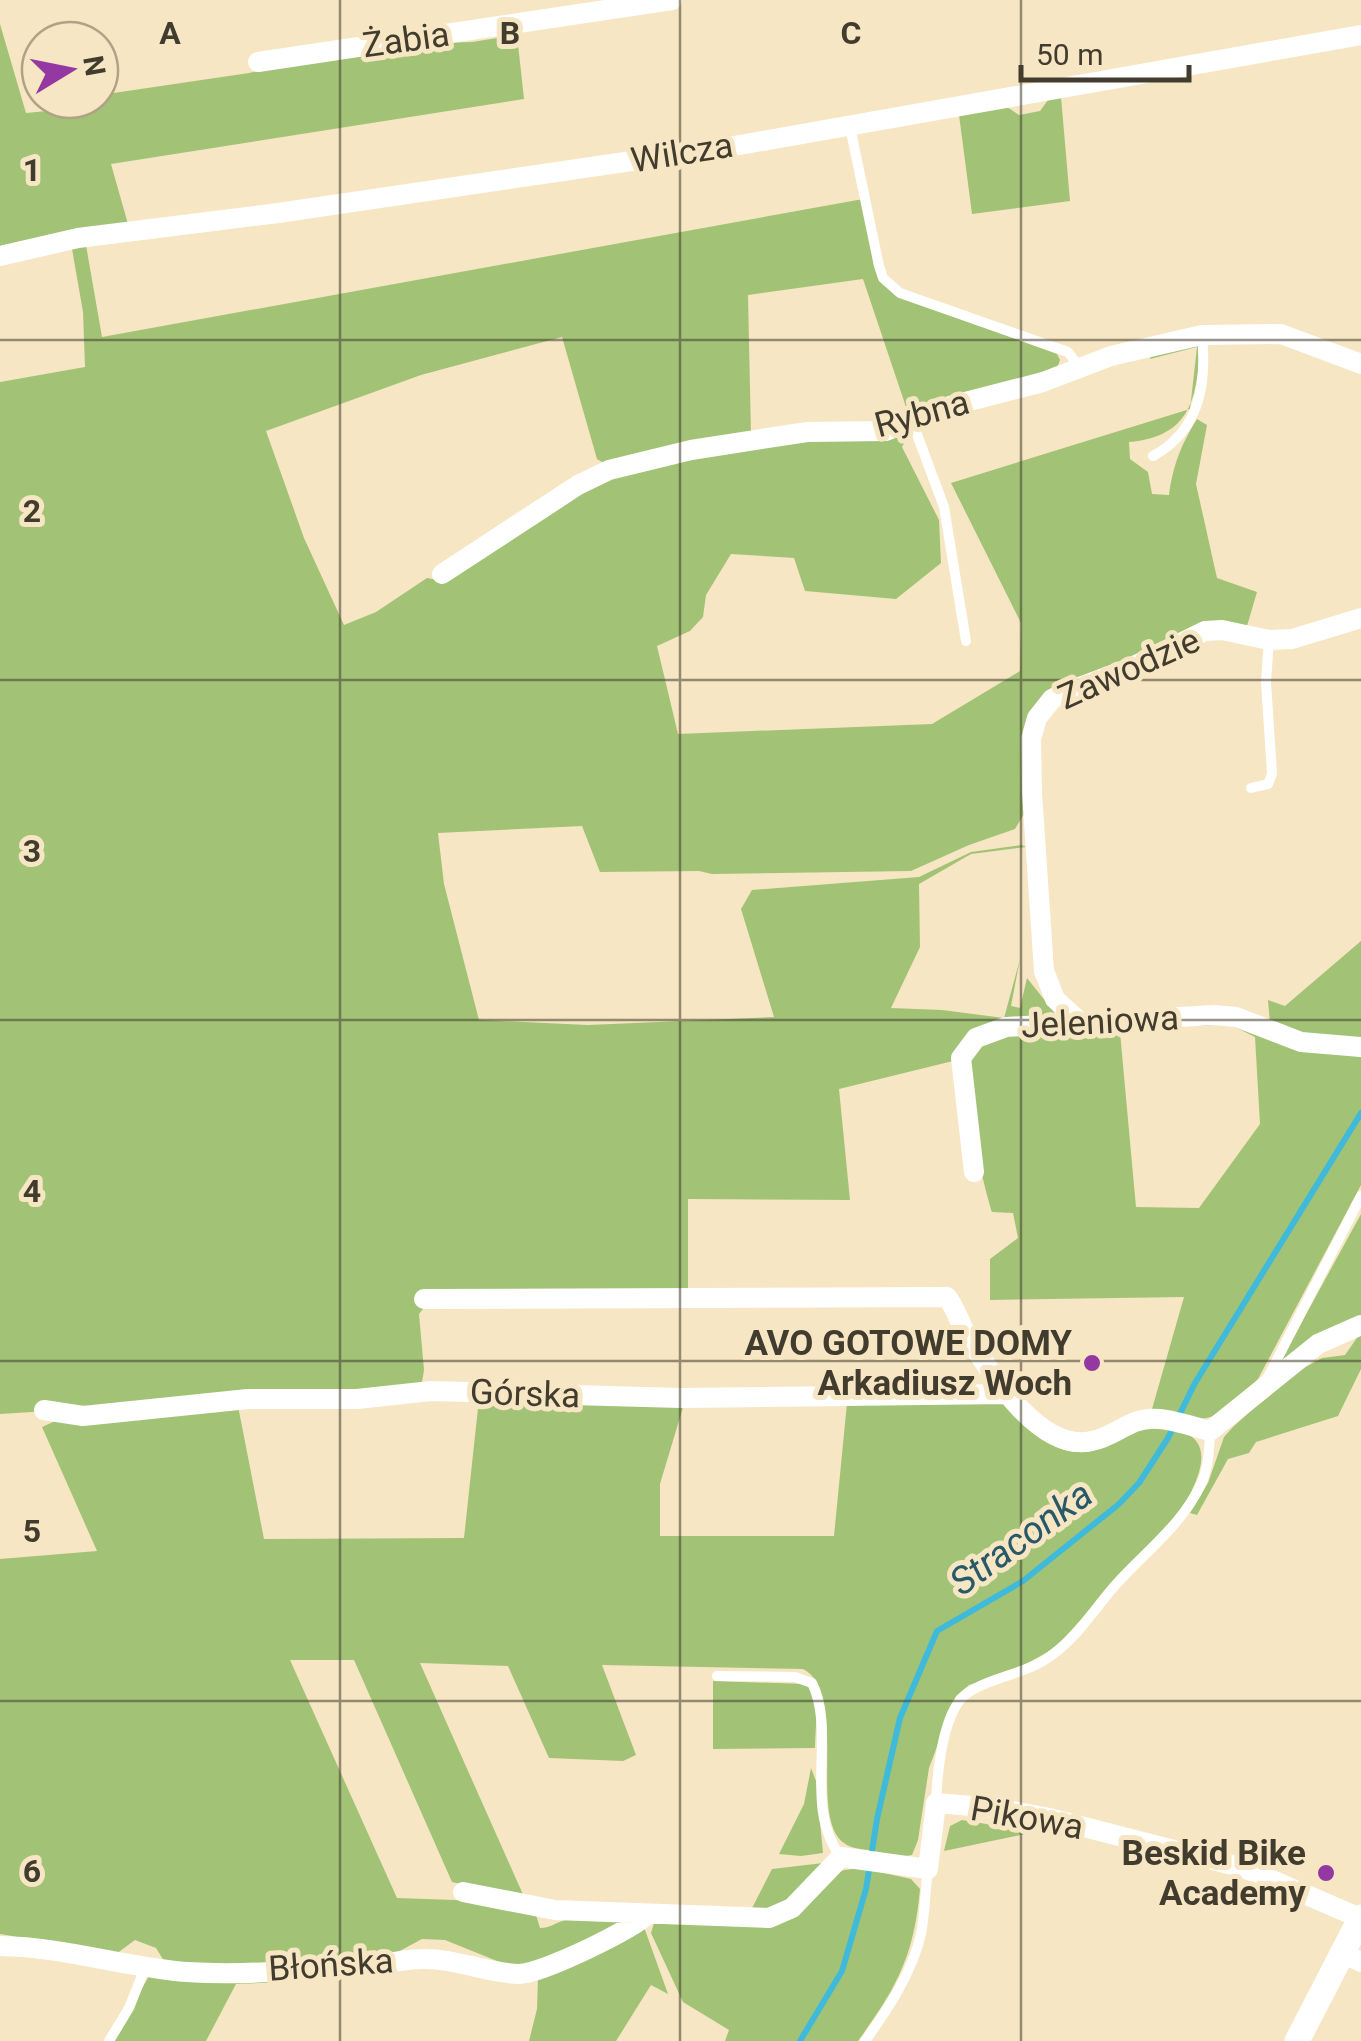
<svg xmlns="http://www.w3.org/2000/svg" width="1361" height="2041" viewBox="0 0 1361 2041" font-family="Roboto,sans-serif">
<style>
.green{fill:#a2c376}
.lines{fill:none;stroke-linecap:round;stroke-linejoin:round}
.stream{stroke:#3fbadb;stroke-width:6}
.service{stroke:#fff;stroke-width:10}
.minor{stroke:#fff;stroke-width:20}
.tertiary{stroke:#fff;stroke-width:25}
.grid{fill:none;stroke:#423c2e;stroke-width:2.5;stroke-opacity:0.55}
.poi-dot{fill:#9438a2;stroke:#f7e6c3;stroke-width:4}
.labels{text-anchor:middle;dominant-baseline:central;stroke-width:10;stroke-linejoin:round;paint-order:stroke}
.street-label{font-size:35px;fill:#423c2e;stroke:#f7e6c3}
.poi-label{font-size:35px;font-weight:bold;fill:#423c2e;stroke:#f7e6c3;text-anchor:end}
.water-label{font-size:38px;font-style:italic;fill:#285968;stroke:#f7e6c3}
.grid-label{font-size:32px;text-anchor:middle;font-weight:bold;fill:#423c2e;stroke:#f7e6c3;stroke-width:10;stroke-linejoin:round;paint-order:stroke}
</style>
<rect width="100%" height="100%" fill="#f7e6c3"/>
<path class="green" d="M 0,24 L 26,113 L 88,107 L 93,100 L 100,100 L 100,95 L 249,73 L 296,61 L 409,44 L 472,42 L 517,35 L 524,99 L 111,164 L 128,224 L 0,246 Z
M 1061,97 L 1070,201 L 972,214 L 959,115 L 1007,107 L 1019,115 L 1040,111 L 1048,100 Z
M 863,199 L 881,280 L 897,296 L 1057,354 L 1060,360 L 1057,368 L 909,416 L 863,279 L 748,295 L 751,435 L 607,465 L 597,459 L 562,337 L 421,375 L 266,431 L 304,538 L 344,625 L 376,612 L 427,578 L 444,581 L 608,477 L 748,446 L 906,431 L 907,438 L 902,447 L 939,520 L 941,563 L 896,599 L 805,591 L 794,558 L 731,554 L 706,595 L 703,617 L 690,631 L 657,646 L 678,734 L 932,724 L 1020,671 L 1021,623 L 951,483 L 1190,409 L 1197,347 L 1150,359 L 1151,356 L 1194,344 L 1200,347 C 1197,399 1190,437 1129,442 L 1130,459 L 1148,472 L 1152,494 L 1169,495 C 1173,465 1181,445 1197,419 L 1207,425 L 1196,484 L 1217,578 L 1257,592 L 1247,626 L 1040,702 L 1024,814 L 1015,829 L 969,845 L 911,871 L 712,874 L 699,871 L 600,872 L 582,826 L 438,833 L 444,884 L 479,1020 L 588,1025 L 774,1017 L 741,909 L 752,890 L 919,877 L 971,852 L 1022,845 L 1026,847 L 971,854 L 919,884 L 920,947 L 891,1008 L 942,1010 L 1004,1018 L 1020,959 L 1011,1006 L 1020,1008 L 1027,978 L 1058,1017 L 1025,1020 L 953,1061 L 839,1089 L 850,1200 L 688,1199 L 688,1290 L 415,1300 L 423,1309 L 419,1314 L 424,1370 L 421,1388 L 0,1414 L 0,382 L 85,367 L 83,312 L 72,249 L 86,245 L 102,337 Z
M 1361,941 L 1361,1042 L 1329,1042 L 1270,1024 L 1268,1000 L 1285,1006 Z
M 1212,1020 L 1243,1025 L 1294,1046 L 1361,1057 L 1361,1185 L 1258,1379 C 1217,1422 1209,1427 1152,1409 L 1184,1297 L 990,1300 L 990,1259 L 1018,1238 L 1013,1213 L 992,1212 C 983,1184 961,1088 968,1061 C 972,1048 984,1039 996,1034 L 1181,1023 L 1181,1027 L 1120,1032 L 1136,1207 L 1199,1208 L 1260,1124 L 1255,1037 L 1229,1024 L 1199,1026 L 1199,1023 Z
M 1361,1214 L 1361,1317 L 1285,1362 L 1281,1360 Z
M 1361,1332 L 1361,1369 L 1338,1416 L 1256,1442 L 1249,1453 L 1228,1459 L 1197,1515 L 1190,1513 L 1208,1483 L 1224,1437 L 1233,1427 L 1291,1375 L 1322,1358 L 1345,1355 Z
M 487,1396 L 684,1404 L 660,1484 L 660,1536 L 834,1536 L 847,1403 L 1005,1403 L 1064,1450 C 1101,1460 1120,1426 1154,1424 C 1161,1424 1170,1428 1177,1430 C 1219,1441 1197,1481 1183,1508 L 1055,1648 L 1015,1670 L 969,1685 L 956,1696 L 929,1768 L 918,1840 L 912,1855 C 899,1858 887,1854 873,1851 C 864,1849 851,1849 844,1843 C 807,1817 850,1693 803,1669 L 602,1665 L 636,1755 L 623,1761 L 549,1758 L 508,1666 L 420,1663 L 525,1899 L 452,1882 L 354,1660 L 290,1660 L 397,1898 L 483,1901 L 536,1915 L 540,1928 C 550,1928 555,1923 565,1920 C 586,1915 606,1916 626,1925 L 517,1969 L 445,1940 L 422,1939 L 396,1953 L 232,1965 L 164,1961 L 156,1948 L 135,1940 L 116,1954 L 0,1934 L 0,1559 L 97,1551 L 42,1427 L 53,1422 L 136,1418 L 238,1406 L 264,1539 L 464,1538 L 478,1408 Z
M 713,1681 L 806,1684 C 821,1699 815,1727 815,1748 L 713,1749 Z
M 811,1768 L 816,1781 L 823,1853 L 801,1856 L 779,1854 L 804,1804 Z
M 962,1820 L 1035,1832 L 944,1851 L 950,1826 Z
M 823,1863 L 789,1903 L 749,1914 L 772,1869 Z
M 862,1868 L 911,1879 L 920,1889 C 914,1956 897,1987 858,2041 L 725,2041 L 729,2030 L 683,2002 L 651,1933 L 655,1920 L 752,1923 L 832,1875 L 844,1870 Z
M 644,1927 L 668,1994 L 651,1985 L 616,2041 L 529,2041 L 537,2009 L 538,1977 Z
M 149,1976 L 285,1977 L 286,1982 L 236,1984 L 206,2041 L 112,2041 Z"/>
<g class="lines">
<path class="stream" d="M 800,2041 L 842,1971 L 866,1889 L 877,1819 L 900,1718 L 937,1631 L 1023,1581 L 1119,1504 L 1139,1483 L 1168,1438 L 1195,1383 L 1361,1113"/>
<path class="service" d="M 850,127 L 879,266 L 883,278 L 900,293 L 1068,352 L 1080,367
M 912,421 L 944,507 L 966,641
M 1153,456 C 1199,431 1207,385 1202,336
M 1251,788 L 1268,784 L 1272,774 L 1266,682 L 1269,640
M 1268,1377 L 1361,1196
M 717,1676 L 795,1677 L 812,1683 C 837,1734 802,1807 841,1857
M 936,1803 C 937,1774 942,1723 960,1700 C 975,1681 1021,1675 1043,1661 C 1073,1643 1090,1615 1112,1589 C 1141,1555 1182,1526 1201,1484 C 1209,1467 1209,1450 1210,1432
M 109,2041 L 129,2008 L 145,1968
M 865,2041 C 888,2009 912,1973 921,1934 C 925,1913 925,1891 928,1870"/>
<path class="minor" d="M 258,62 L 672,0
M 0,256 L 78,238 L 278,213 L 734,146 L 1361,35
M 442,574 L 578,485 L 609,470 L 691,450 L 807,432 L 886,431 L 950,406 L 1043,382 L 1111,356 L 1202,335 L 1281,334 L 1361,364
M 1079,1021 L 1055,999 L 1044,971 L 1032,793 L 1031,739 L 1037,718 L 1052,699 L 1066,692 L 1130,668 L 1205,631 L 1222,630 L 1269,640 L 1292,639 L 1361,618
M 974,1172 L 961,1058 L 976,1038 L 1006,1027 L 1214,1015 L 1236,1017 L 1301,1042 L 1361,1047
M 424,1299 L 947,1297 C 956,1308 960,1325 968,1337 C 992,1375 1040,1453 1092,1441 C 1108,1438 1120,1428 1135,1422 C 1159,1413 1186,1425 1210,1431 L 1318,1344 L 1361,1325
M 44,1410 L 83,1416 L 248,1399 L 357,1399 L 431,1391 L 681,1398 L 1007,1394
M 463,1892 L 555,1910 L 769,1918 L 792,1908 L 841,1857 L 928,1869 L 936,1803 L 996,1808 L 1049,1818 L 1244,1868 L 1360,1918
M 0,1946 C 66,1947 123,1967 187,1972 C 250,1976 314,1969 377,1964 C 392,1963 407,1959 422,1959 C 455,1958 486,1973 519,1974 C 541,1974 632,1930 648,1914
M 1342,1953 L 1361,1962"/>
<path class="tertiary" d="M 1297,2041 L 1361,1917"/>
</g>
<path class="grid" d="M 340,0 L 340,2041M 680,0 L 680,2041M 1021,0 L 1021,2041M 0,340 L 1361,340M 0,680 L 1361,680M 0,1020 L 1361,1020M 0,1361 L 1361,1361M 0,1701 L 1361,1701"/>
<g class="poi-dot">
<circle cx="1092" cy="1363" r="10"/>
<circle cx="1326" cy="1873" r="10"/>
</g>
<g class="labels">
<g class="street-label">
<text transform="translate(406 40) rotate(-8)">Żabia</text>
<text transform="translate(682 153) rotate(-9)">Wilcza</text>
<text transform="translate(922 414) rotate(-15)">Rybna</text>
<text transform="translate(1129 669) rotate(-24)">Zawodzie</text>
<text transform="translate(1100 1022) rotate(-3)">Jeleniowa</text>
<text transform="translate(525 1394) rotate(2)">Górska</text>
<text transform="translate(1027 1818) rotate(10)">Pikowa</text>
<text transform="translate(331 1965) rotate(-4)">Błońska</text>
</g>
<g class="poi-label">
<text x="1072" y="1343">AVO GOTOWE DOMY<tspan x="1072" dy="40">Arkadiusz Woch</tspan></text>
<text x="1306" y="1853">Beskid Bike<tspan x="1306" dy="40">Academy</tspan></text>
</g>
<g class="water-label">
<text transform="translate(1021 1538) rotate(-36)">Straconka</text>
</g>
</g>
<g class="grid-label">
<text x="170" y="44">A</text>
<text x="510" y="44">B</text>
<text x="851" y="44">C</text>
<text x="32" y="181">1</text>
<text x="32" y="522">2</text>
<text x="32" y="862">3</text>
<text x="32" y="1202">4</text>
<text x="32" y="1542">5</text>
<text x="32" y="1882">6</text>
</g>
<g transform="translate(70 70) rotate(80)"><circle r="48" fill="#f7e6c3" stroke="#afa287" stroke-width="2.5"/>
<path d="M0-8L18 38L0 25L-18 38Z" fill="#9438a2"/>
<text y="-15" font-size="28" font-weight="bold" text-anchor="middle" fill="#423c2e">N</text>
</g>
<path d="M1021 65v15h168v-15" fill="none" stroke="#423c2e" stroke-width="5"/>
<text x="1036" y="65" font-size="30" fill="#423c2e" stroke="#f7e6c3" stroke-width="8" paint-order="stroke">50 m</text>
</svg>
